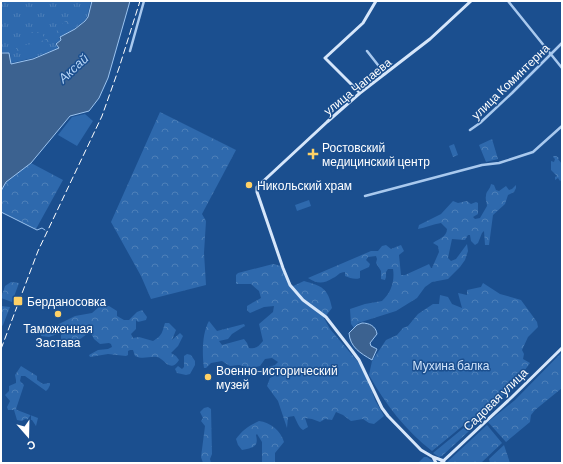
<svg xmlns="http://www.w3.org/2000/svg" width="563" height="464" viewBox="0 0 563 464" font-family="Barlow,sans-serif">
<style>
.grass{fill:url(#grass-tufts)}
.forest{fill:url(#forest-crowns)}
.pitch{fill:#2e69ad}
.water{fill:#3c6290;stroke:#9cc4f0}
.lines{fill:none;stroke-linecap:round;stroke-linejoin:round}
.stream{stroke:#9cc4f0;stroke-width:1}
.tertiary{stroke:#a9c9ee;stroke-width:2.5}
.secondary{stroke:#d6e6fa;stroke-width:3}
.rail{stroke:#fff;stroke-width:1;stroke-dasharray:7 3;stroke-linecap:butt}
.poi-dot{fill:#ffd166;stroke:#1b4f8f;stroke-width:1.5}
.labels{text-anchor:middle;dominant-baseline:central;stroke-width:3;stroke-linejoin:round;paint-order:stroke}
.street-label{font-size:12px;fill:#fff;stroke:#1b4f8f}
.poi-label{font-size:12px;fill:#fff;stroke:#1b4f8f;text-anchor:start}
.park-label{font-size:12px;fill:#cfe3fa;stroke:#1b4f8f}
.water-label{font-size:13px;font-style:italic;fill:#b5d3f5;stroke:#1b4f8f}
</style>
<defs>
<pattern id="grass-tufts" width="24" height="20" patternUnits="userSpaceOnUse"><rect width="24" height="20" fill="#2e69ad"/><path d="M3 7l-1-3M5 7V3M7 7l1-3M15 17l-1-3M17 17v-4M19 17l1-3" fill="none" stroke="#4d80b9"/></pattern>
<pattern id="forest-crowns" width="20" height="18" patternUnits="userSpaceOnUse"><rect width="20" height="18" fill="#2e69ad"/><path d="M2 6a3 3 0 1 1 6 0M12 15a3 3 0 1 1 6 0" fill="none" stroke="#4d80b9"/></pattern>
</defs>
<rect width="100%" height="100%" fill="#1b4f8f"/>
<path class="grass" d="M 1,1 L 91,1 L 87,17 L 85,20 L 74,29 L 59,37 L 60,40 L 55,44 L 58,48 L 33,58 L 11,63 L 10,53 L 1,52 Z"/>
<path class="forest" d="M 69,19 L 74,21 L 81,20 C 75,30 54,40 43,44 C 36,47 24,47 20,53 L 17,53 L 16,48 C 23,44 35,45 44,40 C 48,38 52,36 55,33 C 60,27 62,22 69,19 Z
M 49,27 L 51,29 L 50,33 L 43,32 L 42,35 L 44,37 C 40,38 38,38 35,35 L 31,36 L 30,40 L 29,40 L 28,32 L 39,32 Z
M 160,112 L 236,150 L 202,214 L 206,221 L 204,253 L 206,285 L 151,299 L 141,276 L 111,222 Z
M 492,139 L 498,159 L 486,162 L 479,145 Z
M 454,144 L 458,155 L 453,157 L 449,146 Z
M 554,156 L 556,156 L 559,158 L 558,159 L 562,164 L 562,180 L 560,181 L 558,178 L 555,180 L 555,177 L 557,176 L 551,170 L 551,161 L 554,162 L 555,159 L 553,157 Z
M 31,163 L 63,180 L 36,229 L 1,212 L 1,191 L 6,182 Z
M 491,184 L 494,185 L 496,190 L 499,191 L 506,186 L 509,190 L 512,189 L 516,185 L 516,188 L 514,192 L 508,195 L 505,204 L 493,215 L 489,245 L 485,245 L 484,231 L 482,233 L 478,243 L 475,245 L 471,241 L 470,235 L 468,235 L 465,240 L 452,239 L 448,258 L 451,261 L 456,259 L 467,244 L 468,251 L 465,260 L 460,267 L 448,279 L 432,282 L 425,287 L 417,298 L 396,311 L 358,323 L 354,328 L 351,324 L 350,309 L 365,304 L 382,301 C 391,293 395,281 393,269 L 388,269 L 386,272 L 386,277 L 385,280 L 381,279 L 381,271 L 376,263 L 377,259 L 376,256 L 368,257 L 366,260 L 370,264 L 369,267 L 360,271 L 360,278 C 355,280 350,278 345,276 L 345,272 C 339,272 338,276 333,278 C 323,284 318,284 308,278 L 371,251 L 378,251 L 382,246 L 386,245 L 391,249 L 401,245 L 404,251 L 399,255 L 401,275 L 405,275 L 427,265 L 429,264 L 431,268 L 432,268 L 439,252 L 438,246 L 433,243 C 438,239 447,237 447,229 L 441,223 C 433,224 425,228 418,229 L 419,225 L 441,214 L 453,201 L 458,203 L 467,201 L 471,204 L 476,202 L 478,203 L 478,214 L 473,217 L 475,219 L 480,218 L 487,206 C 487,203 485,199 486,196 C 486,191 490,190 491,184 Z
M 273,264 L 281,266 L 291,287 L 304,281 C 322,286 328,288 332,308 L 324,318 L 330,329 L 359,363 L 367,376 L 375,400 L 384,416 L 374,424 L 369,423 L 363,419 L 351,421 L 343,415 L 336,412 L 332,420 L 325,419 L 320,422 L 312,419 L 305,418 L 308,427 L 303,430 C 298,427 297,421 294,416 L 288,417 L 287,428 L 278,401 L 267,386 L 270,378 L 280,373 L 276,368 L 268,370 L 266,368 L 275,365 L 278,362 L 272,358 L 265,359 L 260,366 L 251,368 L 239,365 L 230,366 L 222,361 L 211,363 L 206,368 L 204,368 C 202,354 202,333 209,321 L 217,331 L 244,324 L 245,326 L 243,327 L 232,334 L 228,339 L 219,341 L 222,345 L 244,339 L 247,343 L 249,348 C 256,349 258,347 263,341 L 259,324 L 273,312 L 274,306 L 264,307 L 250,313 L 247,310 L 247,306 L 261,298 L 259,291 L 251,284 L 236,284 L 236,275 L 238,273 Z
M 11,282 L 19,283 L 12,302 L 1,298 L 5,286 Z
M 483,283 L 500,294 L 521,300 L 537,322 L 538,327 L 528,337 L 522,350 L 524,354 L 523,359 L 530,363 L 513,386 L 481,416 L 465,424 L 432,451 C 406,431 385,404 369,375 L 372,361 L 386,340 L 397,335 L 403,328 L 408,326 L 418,314 L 433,304 L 439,304 L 440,295 L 448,297 L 452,304 L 462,308 L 458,293 L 467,295 L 467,290 L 481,287 Z
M 1,306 L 10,307 L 3,325 L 1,327 Z
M 100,306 L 109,306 L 117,311 L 117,316 L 124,320 L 129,320 L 137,312 L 142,310 L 147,317 L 146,320 L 138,322 L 136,320 L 136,329 L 131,334 L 133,338 L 139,337 L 153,341 C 163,335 162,332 165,323 L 169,323 L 176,330 L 172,340 L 180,333 L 183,336 L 178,346 L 171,353 L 176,356 L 179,360 C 170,374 164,358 157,357 C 149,356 143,360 135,356 L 133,350 L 130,350 L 128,351 L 128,355 L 126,356 L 108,354 L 90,357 L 89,355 L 98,350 L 108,349 L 112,347 L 111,344 L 109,343 L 100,344 L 94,339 L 91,333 C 85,334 84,337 80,339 C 77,340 73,340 70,341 C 62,343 60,349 50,348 L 47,345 L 49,341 L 52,340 L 58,344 L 61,340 L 61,335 L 64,333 L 81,331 L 90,327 L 90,324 L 72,331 L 60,333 L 49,337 L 41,336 L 41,333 L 75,316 L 92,313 Z
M 562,352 L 562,388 L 535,410 L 531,415 L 530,422 L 506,442 L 488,422 L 515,400 Z
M 187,354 L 191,355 L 195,361 L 195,365 L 190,374 L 186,375 L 177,373 L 175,369 L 178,366 L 182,369 L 184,367 L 184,356 Z
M 21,366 L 37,376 L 37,380 L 43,384 L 50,383 L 50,385 L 48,389 L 46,391 L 25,376 L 21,376 L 20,381 L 24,385 L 16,409 L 17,410 L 38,418 L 36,426 L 32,420 L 25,419 L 22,421 L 17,420 L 14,410 L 8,410 L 7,407 L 10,401 L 5,395 L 9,391 L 9,386 L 16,383 L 16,380 L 15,375 Z
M 208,407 L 211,409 L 212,454 L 210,459 L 211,463 L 203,463 L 201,457 L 205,426 L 201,421 L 203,418 L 200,412 L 204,408 Z
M 478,420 L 480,421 L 442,456 L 439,457 L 433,453 L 466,426 Z
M 259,421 C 270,422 281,431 284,442 L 275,453 L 275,463 L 262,463 L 262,442 L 257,434 L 256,435 C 259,447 253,448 242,450 L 238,445 L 236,439 C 242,430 250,425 259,421 Z
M 487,425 L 502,443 L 481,463 L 446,463 Z
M 504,445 L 510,463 L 490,463 L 489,459 Z
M 424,457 L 427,457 L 436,463 L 418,463 Z"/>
<path class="pitch" d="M 85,114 L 93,121 L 77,146 L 58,135 L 72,117 Z
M 309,200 L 311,206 L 297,211 L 295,205 Z"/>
<path class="water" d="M 92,1 L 130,1 L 108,78 L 99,98 L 89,111 L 70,116 L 31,163 L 6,182 L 1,191 L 1,53 L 9,53 L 11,64 L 33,59 L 59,48 L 56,44 L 61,40 L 60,37 L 75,29 L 85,21 L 88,17 Z
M 362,323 C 369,323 376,326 377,334 L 370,343 L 371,346 L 377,349 L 372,360 C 360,353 350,347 349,333 L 357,325 Z"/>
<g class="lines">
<path class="stream" d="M 1,212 L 37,230 L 42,228 L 45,230"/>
<path class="tertiary" d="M 508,1 L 562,68
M 130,51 L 144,1
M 367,51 L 385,74
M 470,130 L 480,123 L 512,93 L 562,43
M 365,196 L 482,165 L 499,163 L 533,152 L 562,126"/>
<path class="secondary" d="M 360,93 L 325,58 L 363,23 L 376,1
M 433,457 L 436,463
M 444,461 L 433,457 L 421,450 L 388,416 L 382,408 L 359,360 L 350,348 L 326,317 L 303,300 L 290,285 L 283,268 L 257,192 L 257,187 L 327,122 L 360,93 L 430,39 L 471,1
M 441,463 L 512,397 L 562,348"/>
<path class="rail" d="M 1,349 L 38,251 L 102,116 L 119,68 L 140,1"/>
</g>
<g class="poi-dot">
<path d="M311 148h4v4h4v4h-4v4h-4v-4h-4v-4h4z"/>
<circle cx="249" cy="185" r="4"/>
<rect x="13" y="296" width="10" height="10" rx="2"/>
<circle cx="58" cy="314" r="4"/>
<circle cx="208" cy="377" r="4"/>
</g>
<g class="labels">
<g class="street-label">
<text transform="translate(510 81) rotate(-44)">улица Коминтерна</text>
<text transform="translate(357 86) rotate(-39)">улица Чапаева</text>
<text transform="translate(495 399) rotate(-44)">Садовая улица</text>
</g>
<g class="poi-label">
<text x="322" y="147">Ростовский<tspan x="322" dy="14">медицинский центр</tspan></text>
<text x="257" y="185">Никольский храм</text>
<text x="27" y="301">Берданосовка</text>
<text x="58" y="328" text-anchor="middle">Таможенная<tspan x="58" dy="14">Застава</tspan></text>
<text x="216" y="370">Военно-исторический<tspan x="216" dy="14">музей</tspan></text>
</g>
<g class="park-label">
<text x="451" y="365">Мухина балка</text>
</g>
<g class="water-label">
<text transform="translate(73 68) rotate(-43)">Аксай</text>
</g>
</g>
<rect width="563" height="464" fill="none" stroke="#ffffff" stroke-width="4"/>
<g transform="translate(28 436) rotate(160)" stroke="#1b4f8f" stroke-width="3" paint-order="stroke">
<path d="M0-3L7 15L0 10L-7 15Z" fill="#ffffff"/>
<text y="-6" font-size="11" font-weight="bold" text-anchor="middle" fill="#ffffff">С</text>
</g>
</svg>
